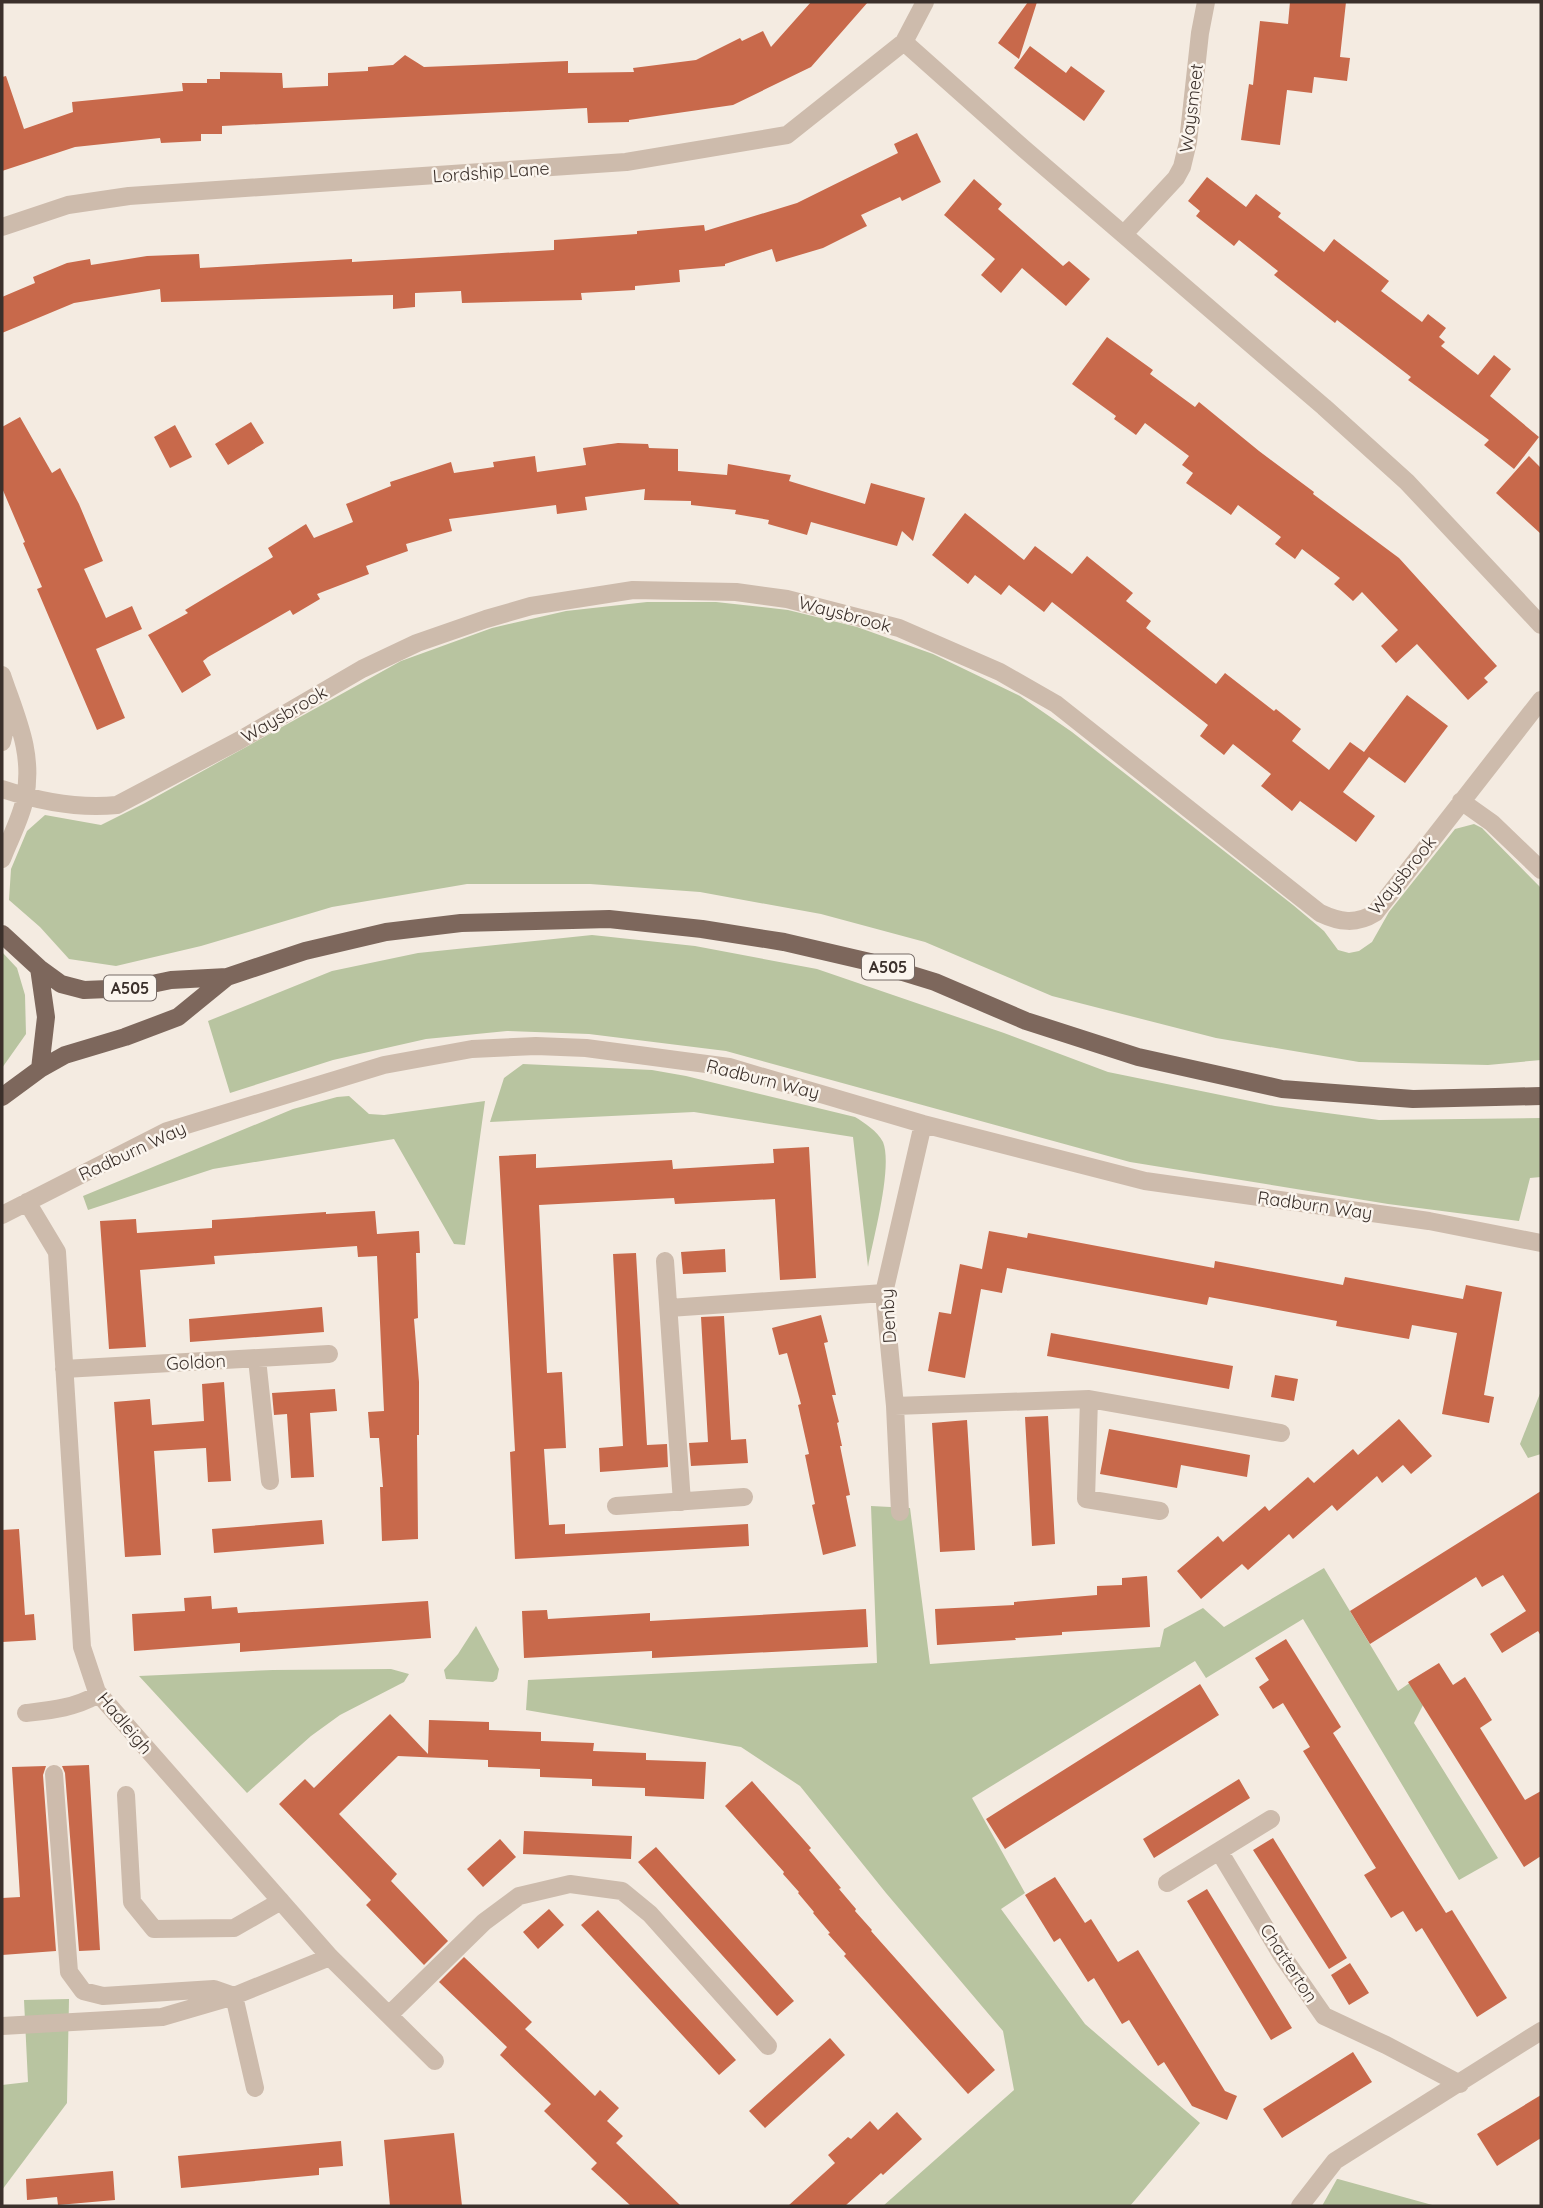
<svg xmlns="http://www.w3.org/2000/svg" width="1543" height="2208" viewBox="0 0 1543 2208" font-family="Quicksand,sans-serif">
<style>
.green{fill:#b8c4a0}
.building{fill:#c8694b}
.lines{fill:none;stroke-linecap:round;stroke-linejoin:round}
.minor{stroke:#cdbbac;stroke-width:18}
.major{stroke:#7d675c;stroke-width:18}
.labels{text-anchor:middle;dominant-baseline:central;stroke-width:5;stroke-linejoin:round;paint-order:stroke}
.shield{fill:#fbf5ee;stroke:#756b66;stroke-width:2}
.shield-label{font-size:16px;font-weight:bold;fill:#3b302b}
.street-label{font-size:18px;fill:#3b302b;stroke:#fbf5ee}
</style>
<rect width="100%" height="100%" fill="#f4ebe1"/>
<path class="green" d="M 647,602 L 716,602 L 788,610 L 857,627 L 933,654 L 1020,696 L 1072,732 L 1293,905 L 1324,931 L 1338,950 L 1349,953 L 1359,951 L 1372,942 L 1389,912 L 1455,829 L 1474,824 L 1482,828 L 1541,888 L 1541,1060 L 1488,1065 L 1359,1062 L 1216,1038 L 1052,996 L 925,942 L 821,914 L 700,892 L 590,884 L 467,884 L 332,907 L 201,946 L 116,966 L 69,959 L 40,927 L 9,900 L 11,869 L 27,831 L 45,815 L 101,825 L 145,803 L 401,661 L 492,628 L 566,611 Z
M 592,935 L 695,946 L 817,969 L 1004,1033 L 1108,1072 L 1275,1106 L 1379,1120 L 1541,1118 L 1541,1177 L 1530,1178 L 1519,1221 L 1388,1204 L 1130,1162 L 726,1051 L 589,1034 L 507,1031 L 426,1039 L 333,1060 L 230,1093 L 208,1021 L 332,971 L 418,953 Z
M 2,952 L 17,968 L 25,995 L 26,1034 L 2,1068 Z
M 523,1064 L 652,1070 L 686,1076 L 855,1117 C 865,1123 877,1131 883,1142 C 893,1167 873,1239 868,1267 L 853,1137 L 694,1112 L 490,1122 L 504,1078 Z
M 349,1096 L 369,1114 L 384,1115 L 485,1101 L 465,1245 L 454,1244 L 394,1139 L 213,1169 L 88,1210 L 83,1196 L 293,1109 L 337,1097 Z
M 1541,1391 L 1541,1454 L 1528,1458 L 1520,1444 Z
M 871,1506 L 910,1508 L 930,1664 L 1160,1647 L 1164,1629 L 1203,1608 L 1224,1627 L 1324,1568 L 1398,1691 L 1411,1682 L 1423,1705 L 1414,1723 L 1498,1858 L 1459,1880 L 1303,1619 L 1206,1678 L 1195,1661 L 972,1798 L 1025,1893 L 1001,1909 L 1085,2024 L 1200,2123 L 1130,2206 L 883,2206 L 1014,2090 L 1003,2031 L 886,1893 L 800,1786 L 741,1747 L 526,1710 L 528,1680 L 877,1663 Z
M 476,1626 L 499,1669 L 497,1679 L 493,1682 L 446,1679 L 444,1670 L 458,1654 Z
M 391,1669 L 409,1674 L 404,1682 L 340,1715 L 311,1736 L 247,1793 L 139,1676 L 273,1670 Z
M 69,1999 L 67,2103 L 2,2190 L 2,2085 L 28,2082 L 24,2000 Z
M 1337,2179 L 1338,2179 L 1436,2206 L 1322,2206 Z"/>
<path class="building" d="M 811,2 L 868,2 L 811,67 L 733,105 L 629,120 L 629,122 L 588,123 L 587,108 L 222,126 L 222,134 L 201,134 L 201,141 L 161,143 L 160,138 L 75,147 L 2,171 L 2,77 L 6,76 L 24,129 L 73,112 L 72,102 L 183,91 L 182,83 L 207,83 L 207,79 L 220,79 L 220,72 L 282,73 L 283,88 L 328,86 L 328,73 L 368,71 L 368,67 L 393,65 L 405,55 L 424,67 L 568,61 L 568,73 L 634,72 L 633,68 L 696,60 L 740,38 L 742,41 L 763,31 L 771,47 Z
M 1028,2 L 1037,2 L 1019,59 L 998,43 Z
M 1290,2 L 1346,2 L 1340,57 L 1350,58 L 1347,81 L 1314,77 L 1312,93 L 1287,90 L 1280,145 L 1241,140 L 1249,84 L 1253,85 L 1260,21 L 1288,24 Z
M 1030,46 L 1066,73 L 1071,66 L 1105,91 L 1084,121 L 1014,68 Z
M 917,133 L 941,182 L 902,201 L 900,197 L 861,215 L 867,226 L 823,248 L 776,262 L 772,249 L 725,264 L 725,266 L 679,270 L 680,282 L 635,286 L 635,290 L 581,293 L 582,300 L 462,303 L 461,291 L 415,293 L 415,307 L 393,309 L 393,295 L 161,302 L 160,289 L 74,303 L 2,333 L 2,297 L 35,283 L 33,277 L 67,263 L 90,259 L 91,265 L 147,256 L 199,254 L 200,268 L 352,259 L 352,262 L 554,250 L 554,240 L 637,234 L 637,231 L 704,225 L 705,231 L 797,203 L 898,153 L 894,144 Z
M 1207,177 L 1246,207 L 1256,194 L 1281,213 L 1278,217 L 1324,252 L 1334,239 L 1343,246 L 1389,281 L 1381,291 L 1422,322 L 1428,314 L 1446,328 L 1439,337 L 1445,342 L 1441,346 L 1478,375 L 1494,355 L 1511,369 L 1490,396 L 1539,437 L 1514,469 L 1484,445 L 1489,440 L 1408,380 L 1411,377 L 1337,320 L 1335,323 L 1274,275 L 1278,271 L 1239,240 L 1234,246 L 1196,216 L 1200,211 L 1188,201 Z
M 974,179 L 1002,204 L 998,209 L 1063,266 L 1069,261 L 1090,279 L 1066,306 L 1022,268 L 1001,293 L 981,275 L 995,259 L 944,215 Z
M 1107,337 L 1153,370 L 1150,374 L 1195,407 L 1199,402 L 1259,451 L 1314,492 L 1313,494 L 1399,558 L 1497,666 L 1484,678 L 1488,682 L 1468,700 L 1417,644 L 1396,663 L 1381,646 L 1398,630 L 1362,592 L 1353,601 L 1334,584 L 1340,578 L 1302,549 L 1295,559 L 1275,544 L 1281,537 L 1238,505 L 1231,515 L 1186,483 L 1193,473 L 1182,465 L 1189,456 L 1145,423 L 1136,435 L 1114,419 L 1116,416 L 1072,384 Z
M 20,417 L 52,473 L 60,468 L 79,504 L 103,561 L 84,569 L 106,618 L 132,606 L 142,629 L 96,649 L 125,718 L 97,730 L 37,589 L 42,587 L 23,543 L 25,542 L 2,488 L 2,427 Z
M 251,422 L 264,443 L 228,465 L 215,444 Z
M 175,425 L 192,457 L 170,468 L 154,437 Z
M 618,443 L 648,444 L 649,448 L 678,449 L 678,471 L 727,475 L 728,464 L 791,475 L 789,481 L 865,504 L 871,483 L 925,498 L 913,541 L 902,531 L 897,546 L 811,522 L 807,535 L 768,524 L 769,520 L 735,514 L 736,510 L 691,505 L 691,501 L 644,500 L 645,489 L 585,497 L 587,510 L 557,514 L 556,505 L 449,519 L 452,531 L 406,544 L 408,551 L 366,566 L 369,574 L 317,594 L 320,599 L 293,615 L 290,610 L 208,657 L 203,661 L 211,675 L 182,693 L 148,635 L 188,613 L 185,610 L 273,557 L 268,548 L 306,524 L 314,538 L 353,522 L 346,504 L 391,486 L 390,482 L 451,462 L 454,473 L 494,467 L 493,462 L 535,456 L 537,472 L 586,465 L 583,448 Z
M 1529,456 L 1541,468 L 1541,534 L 1496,493 Z
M 965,513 L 1024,560 L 1035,546 L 1072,574 L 1087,556 L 1133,593 L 1126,601 L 1151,621 L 1146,628 L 1216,684 L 1225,673 L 1274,711 L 1276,709 L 1301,729 L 1292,741 L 1329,770 L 1350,742 L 1364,752 L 1407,695 L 1448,726 L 1405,783 L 1369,757 L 1343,792 L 1375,816 L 1356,842 L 1300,801 L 1292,811 L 1261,786 L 1271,774 L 1233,744 L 1224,755 L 1200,736 L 1208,725 L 1052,602 L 1044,612 L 1009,585 L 1001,595 L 975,575 L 968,584 L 932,555 Z
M 809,1147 L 816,1278 L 780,1280 L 775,1199 L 675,1204 L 674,1198 L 539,1205 L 547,1373 L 562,1372 L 566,1448 L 544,1449 L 549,1525 L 565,1524 L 565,1534 L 748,1524 L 749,1546 L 515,1559 L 510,1452 L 515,1451 L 499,1156 L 536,1154 L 536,1168 L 672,1160 L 673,1169 L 774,1163 L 773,1149 Z
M 375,1211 L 377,1234 L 419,1231 L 420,1253 L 416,1253 L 418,1318 L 414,1319 L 419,1382 L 419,1435 L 417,1435 L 418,1539 L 382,1541 L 380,1487 L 383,1487 L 379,1438 L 370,1438 L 368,1412 L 384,1411 L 377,1256 L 358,1257 L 357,1246 L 214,1256 L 215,1264 L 140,1270 L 146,1347 L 109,1349 L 100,1221 L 136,1219 L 137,1233 L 212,1228 L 212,1220 L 326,1212 L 326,1214 Z
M 989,1231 L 1027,1238 L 1028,1233 L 1214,1268 L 1215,1261 L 1343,1285 L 1345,1277 L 1463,1299 L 1466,1285 L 1502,1292 L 1484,1395 L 1494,1397 L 1489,1423 L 1442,1414 L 1457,1333 L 1412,1325 L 1409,1339 L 1336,1326 L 1337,1321 L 1209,1297 L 1207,1305 L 1007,1268 L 1002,1293 L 981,1289 L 965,1378 L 928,1371 L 939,1312 L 951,1314 L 960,1264 L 982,1269 Z
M 725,1249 L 726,1272 L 683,1274 L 681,1252 Z
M 636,1253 L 647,1445 L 667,1444 L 668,1467 L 600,1472 L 599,1448 L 623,1446 L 613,1254 Z
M 322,1307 L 324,1332 L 190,1342 L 189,1319 Z
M 821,1315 L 828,1342 L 824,1343 L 836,1395 L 832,1395 L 839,1422 L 837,1423 L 842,1446 L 840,1446 L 850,1495 L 846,1496 L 856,1546 L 823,1555 L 812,1505 L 815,1504 L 805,1455 L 809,1454 L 798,1405 L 801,1404 L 787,1353 L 779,1355 L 772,1328 Z
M 724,1316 L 731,1440 L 746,1439 L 748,1463 L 691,1466 L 689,1443 L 708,1442 L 701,1317 Z
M 1051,1333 L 1233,1366 L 1229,1389 L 1047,1356 Z
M 1275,1375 L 1298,1379 L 1294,1401 L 1271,1397 Z
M 224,1382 L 231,1481 L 208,1482 L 206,1448 L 154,1451 L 161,1555 L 125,1557 L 114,1402 L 150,1399 L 152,1425 L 204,1421 L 202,1384 Z
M 335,1389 L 337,1411 L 310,1413 L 314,1477 L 291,1478 L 287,1414 L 274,1415 L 272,1393 Z
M 1048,1416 L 1055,1544 L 1032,1546 L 1025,1417 Z
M 1399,1419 L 1432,1456 L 1411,1474 L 1403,1465 L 1382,1483 L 1377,1476 L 1337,1511 L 1332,1505 L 1293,1539 L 1289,1534 L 1248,1570 L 1242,1564 L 1201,1599 L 1177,1571 L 1218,1536 L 1223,1542 L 1265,1506 L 1269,1511 L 1308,1477 L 1314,1483 L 1353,1449 L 1358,1455 Z
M 967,1420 L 975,1550 L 940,1552 L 932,1423 Z
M 1109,1429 L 1250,1455 L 1247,1477 L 1181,1465 L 1177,1488 L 1100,1474 Z
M 1541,1491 L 1541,1636 L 1538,1631 L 1502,1653 L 1490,1634 L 1526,1611 L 1503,1575 L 1482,1587 L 1476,1577 L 1370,1644 L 1350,1611 Z
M 322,1520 L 324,1544 L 214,1553 L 212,1529 Z
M 19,1529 L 25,1615 L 34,1614 L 36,1640 L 2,1642 L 2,1530 Z
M 1147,1576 L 1150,1627 L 1062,1632 L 1062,1635 L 1015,1638 L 1016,1640 L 937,1645 L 935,1609 L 1014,1605 L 1014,1602 L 1097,1595 L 1097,1586 L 1122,1585 L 1122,1578 Z
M 211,1596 L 212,1609 L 237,1607 L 238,1613 L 428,1601 L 431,1638 L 240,1652 L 240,1643 L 134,1651 L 132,1614 L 185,1611 L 184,1598 Z
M 866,1609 L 868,1647 L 652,1658 L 652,1651 L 524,1658 L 522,1611 L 547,1610 L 548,1619 L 650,1613 L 650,1621 Z
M 1286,1639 L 1341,1727 L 1333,1733 L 1446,1913 L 1452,1910 L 1507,1998 L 1477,2017 L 1422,1928 L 1416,1932 L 1403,1911 L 1391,1918 L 1364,1875 L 1376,1868 L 1303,1751 L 1310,1747 L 1283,1703 L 1273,1709 L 1259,1687 L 1269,1680 L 1255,1658 Z
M 1439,1663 L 1453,1685 L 1465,1677 L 1479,1699 L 1492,1720 L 1480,1728 L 1525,1800 L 1541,1791 L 1541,1856 L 1524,1867 L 1408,1682 Z
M 1200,1684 L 1219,1715 L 1005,1849 L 986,1819 Z
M 390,1714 L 428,1754 L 429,1720 L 489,1722 L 489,1730 L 541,1732 L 541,1741 L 594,1743 L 593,1751 L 646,1753 L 646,1760 L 706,1762 L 704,1799 L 645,1796 L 645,1788 L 592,1786 L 592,1779 L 540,1777 L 540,1769 L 488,1767 L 488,1760 L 398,1756 L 339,1814 L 397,1874 L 391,1881 L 448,1941 L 424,1965 L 366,1905 L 371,1900 L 279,1804 L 305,1779 L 314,1788 Z
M 89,1765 L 100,1950 L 79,1951 L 65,1773 L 62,1766 Z
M 46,1766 L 43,1775 L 56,1951 L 2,1955 L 2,1898 L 20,1897 L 12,1767 Z
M 1239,1779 L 1250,1798 L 1154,1858 L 1143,1839 Z
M 752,1781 L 811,1848 L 809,1850 L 841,1888 L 839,1889 L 856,1909 L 855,1911 L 872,1930 L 871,1931 L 995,2070 L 968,2094 L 844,1956 L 846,1954 L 828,1934 L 830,1933 L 813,1913 L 814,1912 L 798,1893 L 799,1892 L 783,1874 L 784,1872 L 725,1806 Z
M 524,1831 L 632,1836 L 631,1859 L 523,1854 Z
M 1273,1838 L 1347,1958 L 1329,1969 L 1253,1850 Z
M 500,1839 L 516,1857 L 483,1887 L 467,1869 Z
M 656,1847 L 794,2001 L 777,2016 L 638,1862 Z
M 1055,1877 L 1085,1923 L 1091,1919 L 1118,1962 L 1138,1950 L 1225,2091 L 1237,2096 L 1227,2120 L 1192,2106 L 1164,2062 L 1158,2066 L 1129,2020 L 1122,2024 L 1094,1978 L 1088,1982 L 1060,1938 L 1054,1942 L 1025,1895 Z
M 1207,1889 L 1292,2028 L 1271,2040 L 1187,1901 Z
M 549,1909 L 564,1925 L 538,1949 L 523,1932 Z
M 598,1910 L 736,2060 L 719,2075 L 581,1925 Z
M 464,1957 L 532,2022 L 525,2029 L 542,2045 L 595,2096 L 600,2090 L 619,2108 L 607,2121 L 623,2136 L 616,2143 L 681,2206 L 631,2206 L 591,2169 L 597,2163 L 544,2111 L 551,2104 L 500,2055 L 507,2047 L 439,1982 Z
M 1350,1963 L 1369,1993 L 1349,2005 L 1331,1975 Z
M 830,2038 L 845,2055 L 765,2128 L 749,2111 Z
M 1353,2052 L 1372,2082 L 1282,2138 L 1263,2109 Z
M 1541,2095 L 1541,2138 L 1497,2166 L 1477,2134 Z
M 897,2112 L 922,2139 L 883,2175 L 881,2173 L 845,2206 L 788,2206 L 835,2163 L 828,2155 L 848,2137 L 851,2139 L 870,2121 L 878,2130 Z
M 454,2133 L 462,2206 L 390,2206 L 384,2140 Z
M 341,2141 L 343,2166 L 319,2168 L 319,2175 L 181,2188 L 178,2156 Z
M 113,2171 L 115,2200 L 58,2205 L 57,2197 L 27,2200 L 26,2179 Z"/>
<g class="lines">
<path class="minor" d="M 904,42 L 1023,148 L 1324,407 L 1407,482 L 1541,625
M 2,227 L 68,205 L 129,196 L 626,162 L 787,135 L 904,42 L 925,2
M 1124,234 L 1176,178 L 1182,167 L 1188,142 L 1200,33 L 1206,2
M 2,675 C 16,717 34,752 25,798 C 21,819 9,840 2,859
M 2,742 L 11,703
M 2,789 C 38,801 79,809 117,805 L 240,740 L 362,669 L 417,643 L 486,619 L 531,606 L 633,590 L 736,592 L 787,599 L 899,628 L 1000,672 L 1056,704 L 1320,913 C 1339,922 1356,925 1375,913 L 1541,700
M 1461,801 L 1492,823 L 1541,870
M 27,1202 L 57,1252 L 82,1647 L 97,1692 L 330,1957 L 435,2061
M 2,1215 L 167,1131 L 384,1065 L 472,1049 L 536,1046 L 586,1048 L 729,1067 L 923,1124 L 1145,1181 L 1429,1221 L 1541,1243
M 665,1261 L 682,1502
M 669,1308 L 884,1293
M 257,1359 L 270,1481
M 64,1369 L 329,1354
M 1089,1399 L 1086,1499 L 1160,1511
M 895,1406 L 1089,1399 L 1281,1433
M 616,1506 L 744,1497
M 900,1512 L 895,1406 L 884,1293 L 923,1124
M 26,1713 C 52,1710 74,1708 97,1695 L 97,1692
M 54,1774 L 69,1972 L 83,1991 L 103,1996 L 214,1989 L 234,1996 L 255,2088
M 126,1795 L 132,1902 L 154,1929 L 234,1928 L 281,1901
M 1219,1851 L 1281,1954 L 1324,2016 L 1386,2045 L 1460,2084
M 1167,1883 L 1271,1819
M 389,2015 L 484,1922 L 519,1896 L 570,1884 L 622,1891 L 650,1914 L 768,2046
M 2,2026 L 162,2017 L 234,1996 L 330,1957
M 1300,2206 L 1335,2161 L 1541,2031"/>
<path class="major" d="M 2,934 L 39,968 L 61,984 L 84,990 L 133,988 L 171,980 L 227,977 L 305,951 L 386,932 L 461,923 L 609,919 L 702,929 L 784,942 L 870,962 L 935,982 L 1026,1021 L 1138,1057 L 1282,1089 L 1413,1099 L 1541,1096
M 39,968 L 46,1017 L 40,1069
M 2,1097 L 40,1069 L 65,1055 L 125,1037 L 178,1017 L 227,977"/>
</g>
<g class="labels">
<g class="shield">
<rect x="862" y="954.5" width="52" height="25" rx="5"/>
<rect x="104" y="975.5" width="52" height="25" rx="5"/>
</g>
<g class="shield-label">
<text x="888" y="967">A505</text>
<text x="130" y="988">A505</text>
</g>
<g class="street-label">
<text transform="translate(1191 108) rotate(-83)">Waysmeet</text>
<text transform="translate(491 172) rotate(-4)">Lordship Lane</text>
<text transform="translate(845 614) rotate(15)">Waysbrook</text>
<text transform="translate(284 714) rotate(-30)">Waysbrook</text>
<text transform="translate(1402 875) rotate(-51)">Waysbrook</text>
<text transform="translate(763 1079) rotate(14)">Radburn Way</text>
<text transform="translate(132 1151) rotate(-25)">Radburn Way</text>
<text transform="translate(1315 1205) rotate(8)">Radburn Way</text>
<text transform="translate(888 1316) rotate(-93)">Denby</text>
<text transform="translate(196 1362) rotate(-3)">Goldon</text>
<text transform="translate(125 1723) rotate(50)">Hadleigh</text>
<text transform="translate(1289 1963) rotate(57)">Chatterton</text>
</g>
</g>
<rect width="1543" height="2208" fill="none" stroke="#3b302b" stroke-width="7"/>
</svg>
